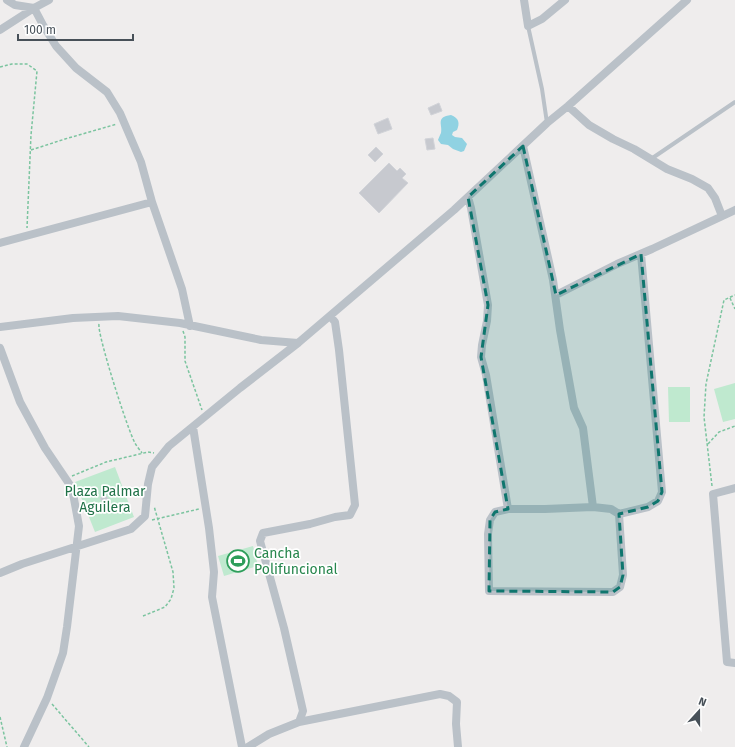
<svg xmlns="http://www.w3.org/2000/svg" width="735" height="747" viewBox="0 0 735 747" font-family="'Fira Sans',sans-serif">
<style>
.green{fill:#bfe9cf}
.water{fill:#90d2e2}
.building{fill:#c7c9cf;stroke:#d1d3d8}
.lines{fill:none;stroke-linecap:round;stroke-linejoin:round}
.path{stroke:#7bc49f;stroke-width:1.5;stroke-dasharray:3 2;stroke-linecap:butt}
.service{stroke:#bac1c8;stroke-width:4}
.minor{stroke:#bac1c8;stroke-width:8}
.marked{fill:#0f766e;fill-opacity:0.2;stroke:#0f766e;stroke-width:3;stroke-dasharray:8 5;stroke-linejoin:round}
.labels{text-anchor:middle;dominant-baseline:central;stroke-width:3.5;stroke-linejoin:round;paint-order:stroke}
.park-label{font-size:14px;fill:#207248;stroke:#fff}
.leisure-label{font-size:14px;fill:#27864d;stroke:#fff;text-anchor:start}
</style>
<rect width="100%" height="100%" fill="#efeded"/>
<path class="green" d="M 735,383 L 735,419 L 723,422 L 714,389 Z
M 668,387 L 690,387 L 690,422 L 669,422 Z
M 115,467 L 134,517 L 95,532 L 75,482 Z
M 253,546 L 258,566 L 224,576 L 218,556 Z"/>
<path class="water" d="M 451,115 C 459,118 460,123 457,130 L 453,132 L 452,135 L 455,137 L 462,138 L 467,144 L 464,151 L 461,152 L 453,149 L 448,145 L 441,144 L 438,140 C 439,137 440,135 441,133 C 443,125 435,117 451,115 Z"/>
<path class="building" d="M 439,103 L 442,111 L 431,115 L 428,108 Z
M 388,118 L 392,129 L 378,134 L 374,124 Z
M 433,138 L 435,149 L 427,150 L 425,139 Z
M 376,147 L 383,154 L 375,162 L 368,155 Z
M 389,163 L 397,171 L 400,168 L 406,174 L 402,178 L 408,183 L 379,213 L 359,193 Z
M 103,494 L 108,498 L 105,503 L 100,499 Z"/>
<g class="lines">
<path class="path" d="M 0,67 L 12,64 L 27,64 L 37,71 L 31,135 L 27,228
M 31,150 L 65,139 L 117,124
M 730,298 L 735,309
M 99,324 C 97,334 128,431 135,443 C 137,447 140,450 142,453
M 183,331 L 185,337 L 185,361 L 202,410
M 708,444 L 719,432 L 735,426
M 72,476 L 106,462 L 148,452 L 154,453
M 712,486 L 704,417 L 706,384 L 724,300 L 735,295
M 152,520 L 199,509
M 143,616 L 165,607 L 171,599 L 174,588 L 173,572 L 154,506
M 52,704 L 89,747
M 0,717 L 7,747"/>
<path class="service" d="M 528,26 L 542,89 L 547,123
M 651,159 L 735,102"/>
<path class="minor" d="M 7,0 L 15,5 L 34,8 L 49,0
M 524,0 L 528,26 L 542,19 L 565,0
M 0,30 L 34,8 L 43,25 L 56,46 L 76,68 L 107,92 L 120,113 L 141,162 L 152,202 L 182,289 L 190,326
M 568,106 L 589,125 L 613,139 L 634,149 L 667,169 L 692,179 L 708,188 L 715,198 L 722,216
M 523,146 L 553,280 L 560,330 L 574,408 L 583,428 L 593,507
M 468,197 L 471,208 L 488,305 L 487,321 L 482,345 L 481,357 L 486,375 L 508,509
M 0,243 L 152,202
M 556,295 L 617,264 L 652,249 L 735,210
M 0,327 L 73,318 L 118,316 L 180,323 L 261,340 L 298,343
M 0,348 L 20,402 L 45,448 L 72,488 L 79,526 L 67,627 L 63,653 L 47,698 L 24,747
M 193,427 L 209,528 L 214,572 L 212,597 L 242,747
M 735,488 L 713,494 L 727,662 L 735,663
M 593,507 L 611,509 L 619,514 L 623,575 L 620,587 L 613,592 L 489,591 L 488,534 L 490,520 L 495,512 L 508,509 L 545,509 Z
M 619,514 L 648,507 L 658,501 L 662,492 L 641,254
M 0,573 L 22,564 L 131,529 L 145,516 L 148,484 L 152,467 L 169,446 L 240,388 L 298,343 L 454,210 L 547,123 L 568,106 L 687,0
M 299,722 L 440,694 L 449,696 L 457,702 L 456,724 L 458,747
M 248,747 L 269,734 L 299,722 L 303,711 L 284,628 L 260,541 L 263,533 L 310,524 L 335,517 L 350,515 L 355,505 L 339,350 L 335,322 L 330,316"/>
</g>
<path class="marked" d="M 523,146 L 556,295 L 641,254 L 662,492 L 658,501 L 648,507 L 619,514 L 623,575 L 620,587 L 613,592 L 489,591 L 490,520 L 495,512 L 508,509 L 481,357 L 488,305 L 468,197 Z"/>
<defs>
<g id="stadium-ring" transform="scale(1.15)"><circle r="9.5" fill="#fff" stroke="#2e9e5b" stroke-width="1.5"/><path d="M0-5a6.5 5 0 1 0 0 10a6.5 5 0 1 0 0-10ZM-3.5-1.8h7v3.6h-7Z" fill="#2e9e5b"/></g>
</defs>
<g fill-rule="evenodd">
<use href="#stadium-ring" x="238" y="561"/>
</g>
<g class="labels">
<g class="park-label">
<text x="105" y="491">Plaza Palmar<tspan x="105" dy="16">Aguilera</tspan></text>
</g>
<g class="leisure-label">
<text x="254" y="553">Cancha<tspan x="254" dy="16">Polifuncional</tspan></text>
</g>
</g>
<g transform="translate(699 711) rotate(21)" stroke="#ffffff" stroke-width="3" paint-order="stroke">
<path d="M0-3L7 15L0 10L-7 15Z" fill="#475058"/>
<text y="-6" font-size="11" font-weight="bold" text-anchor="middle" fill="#475058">N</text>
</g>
<path d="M18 34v6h115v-6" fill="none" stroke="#475058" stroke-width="2"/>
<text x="24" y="34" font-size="12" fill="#475058" stroke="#ffffff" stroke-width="3" paint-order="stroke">100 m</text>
</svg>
